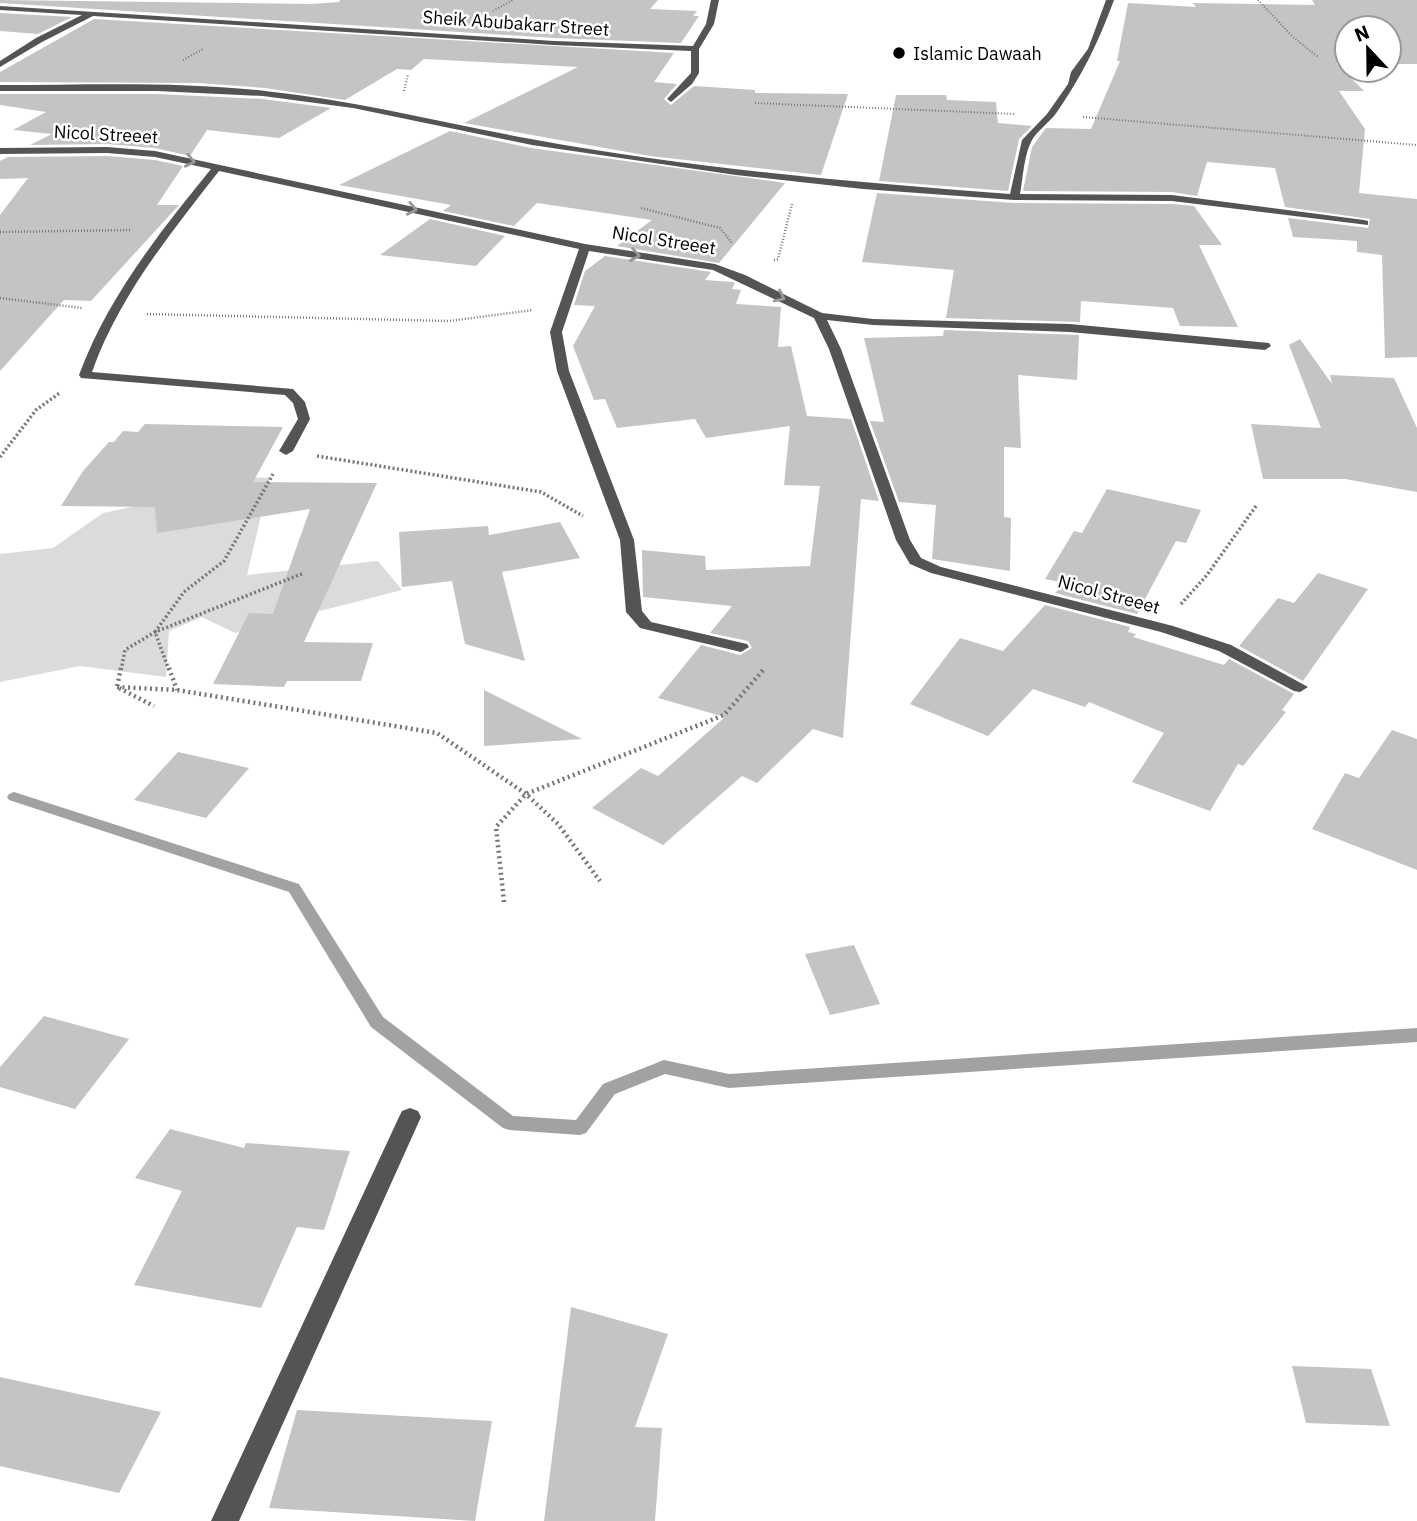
<svg xmlns="http://www.w3.org/2000/svg" width="1417" height="1521" viewBox="0 0 1417 1521" font-family="'IBM Plex Sans',sans-serif">
<style>
.green{fill:#dbdbdb}
.lines{fill:none;stroke-linecap:round;stroke-linejoin:round}
.stream{fill:#a2a2a2;fill-rule:evenodd}
.building{fill:#c4c4c4}
.path-far3{stroke:#767676;stroke-width:2;stroke-dasharray:1 2;stroke-linecap:butt}
.path-far2{stroke:#767676;stroke-width:2.5;stroke-dasharray:1 2;stroke-linecap:butt}
.path-far1{stroke:#767676;stroke-width:3.5;stroke-dasharray:2 2.5;stroke-linecap:butt}
.path{stroke:#767676;stroke-width:4.5;stroke-dasharray:2 3.5;stroke-linecap:butt}
.minor{fill:#545454;fill-rule:evenodd}
.oneway{stroke:#989898}
.poi-dot{fill:#000;stroke:#fff;stroke-width:2.5}
.labels{text-anchor:middle;dominant-baseline:central;stroke-width:5;stroke-linejoin:round;paint-order:stroke}
.far-street-label{font-size:18px;fill:#000;stroke:#fff}
.far-poi-label{font-size:18px;fill:#000;stroke:#fff;text-anchor:start}
</style>
<rect width="100%" height="100%" fill="#fff"/>
<path class="green" d="M 203,476 L 270,478 L 247,575 L 378,561 L 402,590 L 235,633 L 202,617 L 169,631 L 166,677 L 80,666 L 0,682 L 0,554 L 53,548 L 103,513 L 169,499 Z"/>
<g class="lines">
<path class="stream" d="M 14,792 L 299,884 L 383,1017 L 513,1116 L 576,1120 L 603,1084 L 664,1060 L 729,1074 L 1417,1028 L 1417,1042 L 729,1088 L 665,1074 L 615,1094 L 586,1133 L 580,1135 L 509,1130 L 503,1128 L 371,1027 L 289,892 L 9,800 L 7,797 L 9,794 Z"/>
</g>
<path class="building" d="M 0,0 L 312,4 L 339,2 L 340,0 L 658,0 L 650,9 L 697,11 L 693,16 L 699,16 L 681,43 L 554,38 L 0,3 Z
M 1312,0 L 1417,0 L 1417,64 L 1389,64 L 1389,28 L 1347,28 L 1347,63 L 1336,63 L 1364,91 L 1339,91 L 1365,129 L 1359,193 L 1417,199 L 1417,357 L 1385,358 L 1382,255 L 1357,252 L 1357,241 L 1293,237 L 1288,218 L 1368,228 L 1370,219 L 1285,207 L 1275,168 L 1207,162 L 1197,196 L 1172,192 L 1023,191 L 1032,147 L 1046,128 L 1091,129 L 1120,61 L 1117,61 L 1128,3 L 1196,7 L 1193,3 L 1315,5 Z
M 0,13 L 72,17 L 38,34 L 0,31 Z
M 94,19 L 674,53 L 654,82 L 677,84 L 664,99 L 671,105 L 694,86 L 755,90 L 755,93 L 848,94 L 821,175 L 650,156 L 464,123 L 578,67 L 424,59 L 411,70 L 397,69 L 345,100 L 265,88 L 199,83 L 0,82 L 0,72 Z
M 0,94 L 157,94 L 263,99 L 331,108 L 279,138 L 207,130 L 190,156 L 155,148 L 107,144 L 30,145 L 52,134 L 13,130 L 46,112 L 0,105 Z
M 896,95 L 946,95 L 947,100 L 996,102 L 998,123 L 1032,126 L 1019,139 L 1008,191 L 879,181 Z
M 450,131 L 531,148 L 785,183 L 719,263 L 617,246 L 652,220 L 537,203 L 514,226 L 443,211 L 451,205 L 339,185 Z
M 107,156 L 155,160 L 183,166 L 157,205 L 179,205 L 91,301 L 64,300 L 0,371 L 0,215 L 28,178 L 0,179 L 0,161 L 8,157 Z
M 877,193 L 1014,203 L 1172,204 L 1194,206 L 1222,245 L 1199,245 L 1238,327 L 1180,326 L 1173,308 L 1081,301 L 1080,322 L 946,318 L 954,270 L 862,262 Z
M 430,219 L 505,236 L 476,266 L 380,255 Z
M 605,256 L 711,272 L 705,280 L 732,282 L 735,283 L 732,289 L 741,290 L 736,304 L 781,307 L 778,347 L 791,346 L 807,416 L 851,419 L 879,501 L 861,499 L 843,738 L 813,729 L 757,783 L 742,776 L 663,845 L 592,808 L 641,768 L 658,776 L 725,717 L 658,698 L 701,645 L 740,655 L 752,648 L 748,641 L 710,633 L 732,606 L 643,597 L 642,550 L 705,556 L 706,570 L 810,566 L 820,486 L 784,485 L 790,426 L 706,438 L 695,419 L 617,428 L 605,399 L 594,400 L 573,346 L 595,306 L 574,305 L 585,271 Z
M 944,330 L 1079,335 L 1077,380 L 1018,375 L 1021,448 L 1004,447 L 1004,517 L 1011,518 L 1010,571 L 932,559 L 936,505 L 899,502 L 870,421 L 884,422 L 864,338 L 943,336 Z
M 1300,339 L 1332,384 L 1330,375 L 1394,378 L 1417,428 L 1417,492 L 1345,479 L 1263,479 L 1251,424 L 1321,428 L 1289,345 Z
M 145,424 L 283,427 L 253,482 L 377,483 L 304,642 L 373,643 L 361,681 L 287,681 L 284,687 L 213,684 L 249,613 L 273,614 L 310,509 L 157,533 L 155,507 L 61,506 L 83,471 L 109,442 L 114,442 L 123,431 L 138,432 Z
M 1107,489 L 1201,510 L 1186,543 L 1176,541 L 1137,614 L 1055,593 L 1065,583 L 1045,579 L 1074,531 L 1082,533 Z
M 560,522 L 580,558 L 502,572 L 525,661 L 465,644 L 452,581 L 402,587 L 399,532 L 488,526 L 489,535 Z
M 1318,573 L 1368,589 L 1303,681 L 1239,646 L 1278,598 L 1294,603 Z
M 1045,605 L 1130,627 L 1128,632 L 1136,634 L 1133,637 L 1224,665 L 1229,659 L 1294,694 L 1282,710 L 1286,712 L 1243,766 L 1238,764 L 1210,811 L 1132,782 L 1164,733 L 1089,702 L 1085,707 L 1033,689 L 988,736 L 910,704 L 960,638 L 1003,651 Z
M 484,690 L 582,739 L 484,746 Z
M 1392,730 L 1417,739 L 1417,870 L 1312,829 L 1345,773 L 1359,778 Z
M 178,752 L 249,768 L 206,818 L 134,800 Z
M 854,945 L 880,1004 L 830,1015 L 805,954 Z
M 44,1016 L 129,1039 L 75,1109 L 0,1087 L 0,1067 Z
M 170,1129 L 244,1148 L 246,1143 L 350,1151 L 324,1230 L 297,1227 L 261,1308 L 134,1285 L 182,1191 L 135,1178 Z
M 571,1307 L 668,1334 L 635,1427 L 662,1428 L 655,1521 L 544,1521 Z
M 1292,1366 L 1371,1369 L 1390,1426 L 1306,1423 Z
M 0,1377 L 161,1412 L 119,1493 L 0,1466 Z
M 297,1410 L 492,1421 L 475,1521 L 269,1508 Z"/>
<g class="lines">
<path class="path-far3" d="M 1258,0 L 1292,36 L 1318,57
M 493,11 L 513,0
M 183,60 L 203,49
M 404,91 L 408,75
M 755,103 L 1015,114
M 1083,117 L 1417,145"/>
<path class="path-far2" d="M 641,208 L 720,228 L 732,243
M 0,232 L 132,230
M 774,260 L 778,259 L 792,204
M 0,298 L 82,308
M 147,314 L 449,321 L 533,310"/>
<path class="path-far1" d="M 317,456 L 541,492 L 583,516
M 0,457 L 36,410 L 61,392
M 1181,604 L 1207,575 L 1256,506
M 121,670 L 125,650 L 155,632 L 304,573
M 169,670 L 155,632 L 184,592 L 224,561 L 273,474"/>
<path class="path" d="M 121,668 L 117,687 L 154,706
M 169,668 L 177,690
M 117,687 L 177,690 L 437,733 L 526,794 L 558,824 L 600,881
M 504,902 L 496,827 L 526,794 L 724,715 L 764,669"/>
<path class="minor" d="M 711,0 L 719,0 L 714,24 L 699,49 L 699,73 L 692,84 L 671,102 L 667,99 L 691,73 L 691,51 L 554,45 L 93,16 L 42,42 L 0,67 L 0,61 L 36,38 L 82,15 L 0,10 L 0,6 L 554,41 L 693,46 L 706,24 Z
M 1106,0 L 1114,0 C 1099,41 1082,76 1057,112 C 1050,122 1038,130 1032,140 C 1024,154 1023,178 1020,194 L 1172,195 L 1364,220 L 1368,221 L 1368,225 L 1172,201 L 1014,200 L 863,189 L 736,175 L 532,145 L 353,108 L 263,96 L 157,91 L 0,91 L 0,85 C 88,85 177,81 265,91 C 355,100 442,123 531,139 C 689,168 850,182 1010,194 L 1022,140 L 1047,114 L 1068,84 L 1071,72 L 1088,49 Z
M 107,147 L 155,151 L 585,244 L 715,264 L 745,275 L 822,313 L 873,319 L 1070,324 L 1269,343 L 1271,346 L 1265,350 L 1070,332 L 873,325 L 827,320 L 841,349 L 910,540 L 921,558 L 941,567 L 1173,626 L 1231,645 L 1308,687 L 1300,692 L 1294,691 L 1219,651 L 1161,632 L 931,573 L 910,564 L 896,540 L 829,349 L 814,318 L 713,270 L 589,251 L 562,332 L 569,371 L 634,540 L 642,611 L 651,622 L 747,644 L 749,647 L 741,652 L 640,628 L 626,612 L 620,540 L 557,371 L 550,332 L 579,249 L 219,171 C 170,234 119,296 92,372 L 293,389 L 305,402 L 310,419 L 293,451 L 286,455 L 279,451 L 298,419 L 293,403 L 285,395 L 81,378 L 79,375 C 108,297 159,233 211,169 L 155,157 L 107,153 L 0,154 L 0,148 Z
M 410,1108 L 418,1111 L 421,1117 L 239,1521 L 211,1521 L 399,1117 L 402,1111 Z"/>
</g>
<defs><path id="oneway-chevron" d="M-2-3.5L2.5 0L-2 3.5" fill="none" stroke-width="1.6" stroke-linecap="round" stroke-linejoin="round" transform="scale(1.75)"/></defs>
<g class="oneway">
<use href="#oneway-chevron" transform="translate(190 161) rotate(12)"/>
<use href="#oneway-chevron" transform="translate(412 209) rotate(12)"/>
<use href="#oneway-chevron" transform="translate(635 255) rotate(9)"/>
<use href="#oneway-chevron" transform="translate(780 297) rotate(26)"/>
</g>
<circle class="poi-dot" cx="899" cy="53" r="7"/>
<g class="labels">
<g class="far-street-label">
<text transform="translate(516 23) rotate(4)">Sheik Abubakarr Street</text>
<text transform="translate(106 134) rotate(3)">Nicol Streeet</text>
<text transform="translate(664 240) rotate(9)">Nicol Streeet</text>
<text transform="translate(1109 594) rotate(15)">Nicol Streeet</text>
</g>
<g class="far-poi-label">
<text x="913" y="53">Islamic Dawaah</text>
</g>
</g>
<g transform="translate(1368 49) rotate(338)"><circle r="33" fill="#ffffff" stroke="#999999" stroke-width="2"/>
<path d="M0-5L12 26L0 18L-12 26Z" fill="#000000"/>
<text y="-10" font-size="19" font-weight="bold" text-anchor="middle" fill="#000000">N</text>
</g>
</svg>
